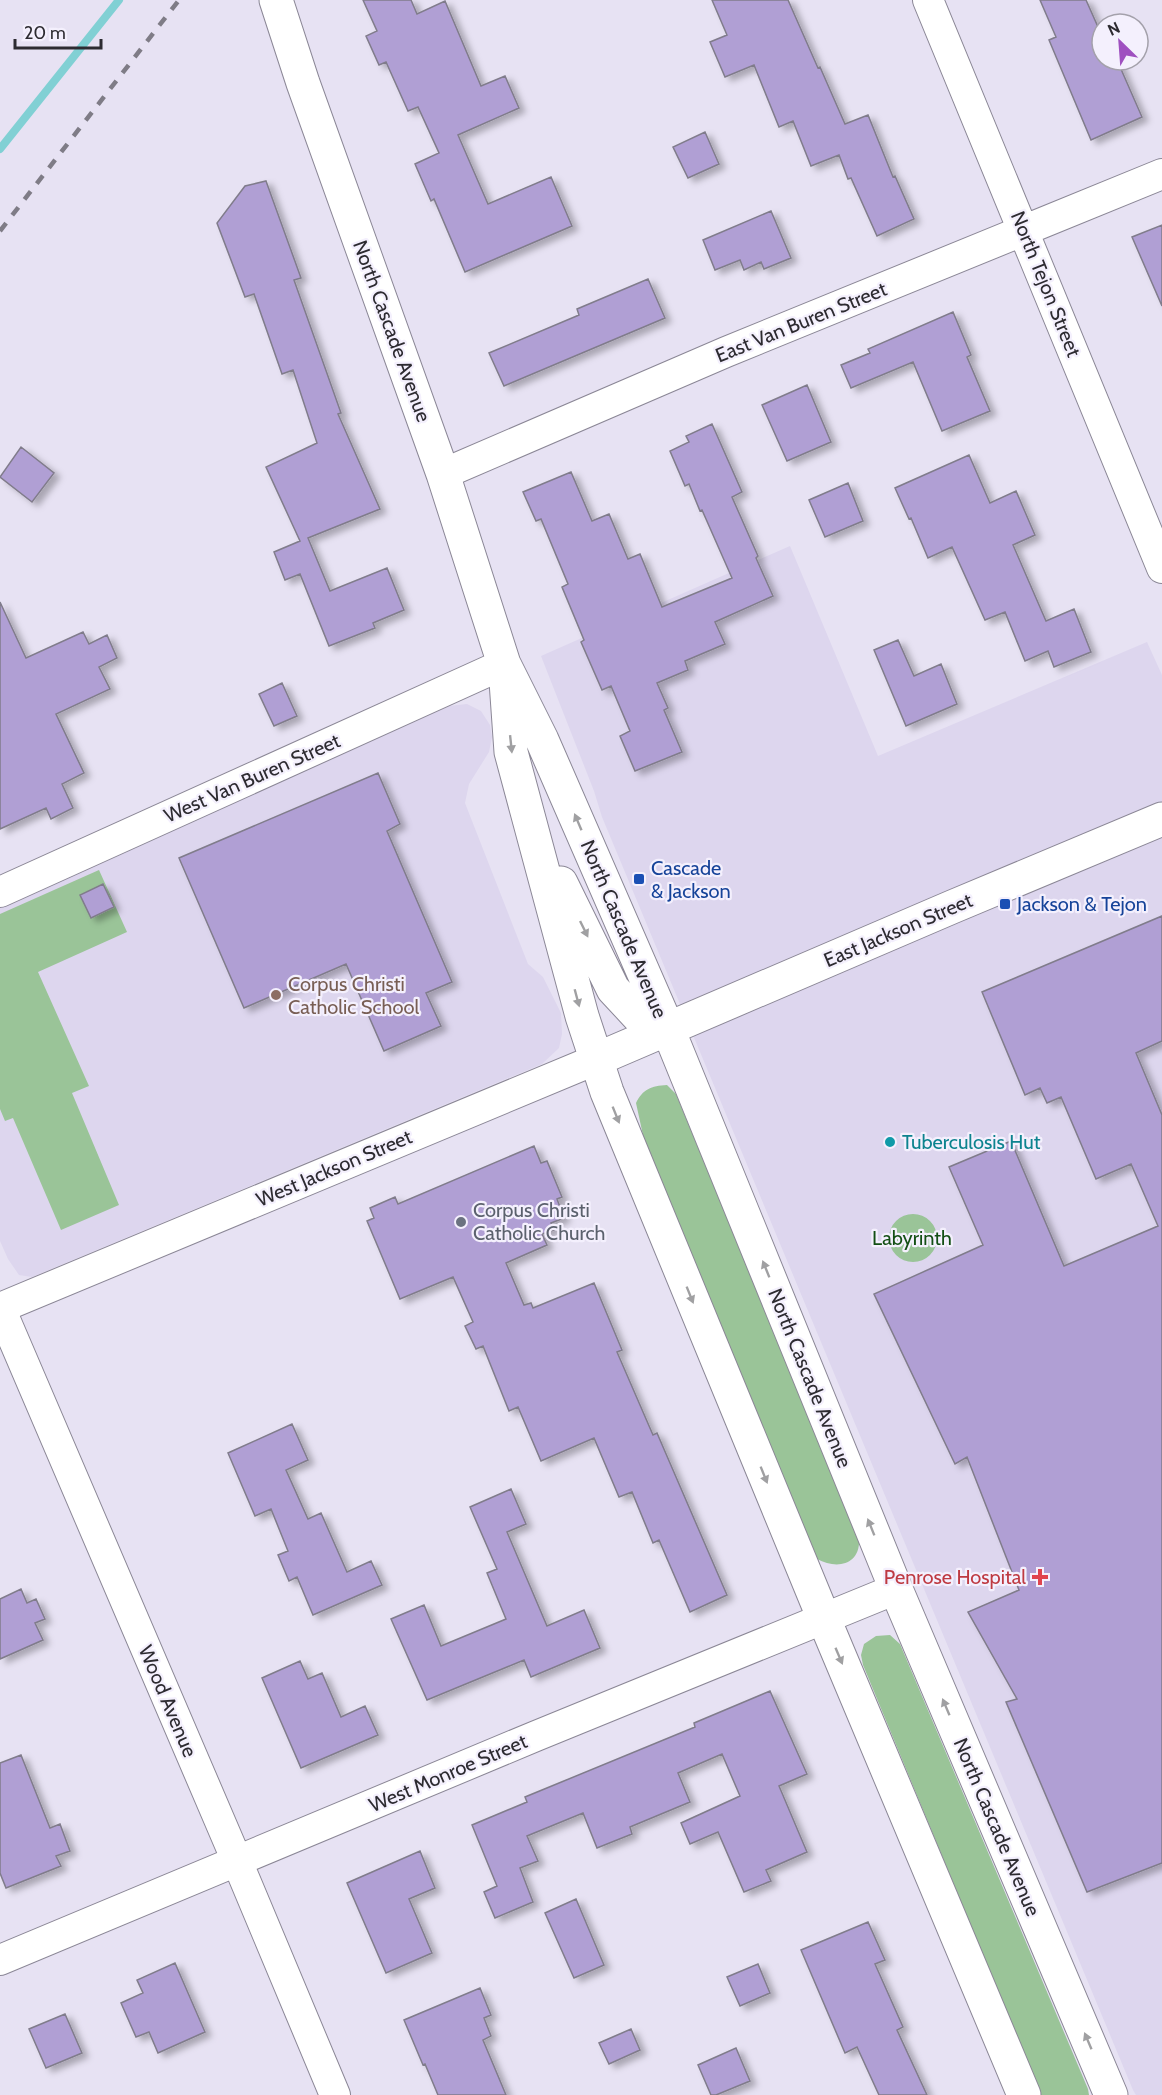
<svg xmlns="http://www.w3.org/2000/svg" width="1162" height="2095" viewBox="0 0 1162 2095" font-family="Cabin,sans-serif">
<style>
.built{fill:#ddd6ee}
.green{fill:#9ac498}
.lines{fill:none;stroke-linecap:round;stroke-linejoin:round}
.stream{stroke:#81d0d4;stroke-width:8}
.building{fill:#b09fd4;stroke:#807c8b;stroke-width:1.5;filter:url(#shadow)}
.street-casing{stroke:#8b8796;stroke-width:32}
.secondary-casing{stroke:#8b8796;stroke-width:35}
.street{stroke:#fff;stroke-width:30}
.secondary{stroke:#fff;stroke-width:33}
.rail{stroke:#7f7c86;stroke-width:4.5;stroke-dasharray:10 10;stroke-linecap:butt}
.oneway{fill:#a0a0a2}
.transit-dot{fill:#1a4fb4;stroke:#f4f0fd;stroke-width:2}
.education-dot{fill:#8d6e63;stroke:#f4f0fd;stroke-width:2}
.culture-dot{fill:#0f9aa8;stroke:#f4f0fd;stroke-width:2}
.worship-dot{fill:#6b7280;stroke:#f4f0fd;stroke-width:2}
.health-dot{fill:#e0444e;stroke:#f4f0fd;stroke-width:2}
.labels{text-anchor:middle;dominant-baseline:central;stroke-width:4.5;stroke-linejoin:round;paint-order:stroke}
.street-label{font-size:20px;fill:#2d2b31;stroke:#f4f0fd}
.transit-label{font-size:20px;fill:#164399;stroke:#f4f0fd;text-anchor:start}
.education-label{font-size:20px;fill:#785e54;stroke:#f4f0fd;text-anchor:start}
.culture-label{font-size:20px;fill:#0d838f;stroke:#f4f0fd;text-anchor:start}
.worship-label{font-size:20px;fill:#5b616d;stroke:#f4f0fd;text-anchor:start}
.park-label{font-size:20px;fill:#134f14;stroke:#f4f0fd}
.health-label{font-size:20px;fill:#be3a42;stroke:#f4f0fd;text-anchor:end}
</style>
<defs>
<filter id="shadow"><feDropShadow dx="6" dy="4" stdDeviation="3" flood-color="#0004"/></filter>
</defs>
<rect width="100%" height="100%" fill="#e7e2f3"/>
<path class="built" d="M 790,546 L 878,756 L 1147,642 L 1162,675 L 1162,2095 L 1136,2095 L 1133,2090 L 602,817 L 594,791 L 541,656 Z
M 467,704 L 481,711 L 490,725 L 492,737 L 489,752 L 469,784 L 465,803 L 528,964 L 543,977 L 561,1013 L 562,1034 L 559,1048 L 542,1064 L 32,1277 L 19,1275 L 8,1259 L 0,1241 L 0,908 L 449,706 Z"/>
<path class="green" d="M 99,870 L 127,932 L 38,972 L 89,1086 L 72,1093 L 119,1205 L 61,1230 L 13,1118 L 5,1121 L 0,1109 L 0,914 Z
M 667,1085 L 676,1094 L 859,1538 C 861,1565 837,1570 817,1559 L 646,1149 L 636,1103 C 643,1089 651,1086 667,1085 Z
M889 1238a24 24 0 1 1 48 0a24 24 0 1 1-48 0Z
M 890,1635 L 900,1644 L 1088,2089 L 1089,2095 L 1041,2095 L 863,1665 L 861,1655 L 864,1644 L 876,1636 Z"/>
<g class="lines">
<path class="stream" d="M 0,149 L 119,0"/>
</g>
<path class="building" d="M 363,0 L 411,0 L 417,14 L 445,1 L 481,86 L 505,76 L 519,108 L 458,135 L 488,204 L 551,177 L 572,226 L 465,272 L 434,199 L 431,201 L 415,164 L 439,153 L 418,107 L 408,111 L 386,62 L 379,65 L 366,36 L 377,31 Z
M 712,0 L 788,0 L 818,68 L 820,67 L 845,124 L 868,115 L 893,177 L 895,176 L 914,219 L 877,236 L 851,178 L 848,179 L 839,155 L 811,166 L 793,121 L 779,127 L 754,65 L 725,77 L 710,42 L 727,35 Z
M 1040,0 L 1086,0 L 1102,36 L 1102,60 L 1117,60 L 1142,117 L 1091,140 L 1049,40 L 1056,37 Z
M 705,132 L 719,164 L 688,178 L 673,147 Z
M 266,181 L 301,278 L 294,280 L 341,413 L 338,414 L 380,509 L 308,538 L 330,591 L 387,568 L 404,610 L 373,623 L 375,628 L 329,646 L 300,574 L 285,580 L 274,552 L 300,541 L 266,467 L 317,443 L 293,370 L 282,374 L 254,294 L 245,297 L 217,223 L 245,186 Z
M 771,211 L 791,258 L 764,269 L 761,262 L 744,270 L 740,260 L 715,270 L 703,240 Z
M 1162,225 L 1162,306 L 1132,237 Z
M 648,279 L 665,318 L 504,386 L 489,353 L 579,315 L 577,309 Z
M 953,312 L 971,355 L 967,357 L 990,411 L 942,431 L 913,362 L 851,388 L 841,365 L 870,353 L 868,349 Z
M 807,385 L 831,442 L 787,461 L 762,405 Z
M 712,424 L 742,492 L 732,497 L 758,556 L 756,558 L 773,596 L 715,622 L 725,644 L 685,661 L 688,670 L 657,683 L 668,708 L 664,710 L 682,752 L 635,771 L 620,736 L 630,731 L 611,686 L 602,690 L 581,642 L 584,640 L 562,587 L 568,584 L 541,519 L 536,521 L 523,492 L 571,472 L 592,521 L 609,514 L 628,559 L 640,554 L 662,607 L 732,578 L 702,510 L 700,511 L 689,484 L 685,486 L 670,451 L 689,442 L 686,436 Z
M 21,447 L 54,473 L 32,502 L 0,477 Z
M 969,455 L 990,503 L 1016,491 L 1035,535 L 1013,545 L 1046,621 L 1074,609 L 1091,652 L 1054,667 L 1048,651 L 1025,661 L 1005,612 L 985,620 L 952,547 L 928,558 L 911,518 L 909,519 L 895,488 Z
M 848,483 L 863,521 L 825,537 L 809,500 Z
M 0,602 L 26,658 L 83,632 L 89,644 L 107,635 L 117,658 L 99,667 L 110,689 L 56,714 L 84,773 L 62,784 L 73,808 L 51,819 L 46,808 L 0,829 Z
M 898,640 L 914,676 L 941,664 L 957,704 L 906,726 L 874,650 Z
M 282,683 L 297,716 L 274,726 L 259,694 Z
M 378,773 L 400,824 L 387,831 L 452,982 L 426,993 L 441,1026 L 384,1051 L 346,964 L 244,1008 L 179,858 Z
M 103,884 L 114,907 L 91,918 L 80,895 Z
M 1162,916 L 1162,1041 L 1136,1053 L 1162,1115 L 1162,1863 L 1087,1892 L 1006,1702 L 1017,1699 L 968,1612 L 1019,1590 L 967,1457 L 955,1464 L 874,1294 L 983,1245 L 949,1167 L 1011,1141 L 1064,1266 L 1158,1226 L 1131,1164 L 1096,1179 L 1061,1097 L 1047,1103 L 1040,1088 L 1025,1095 L 982,992 Z
M 534,1146 L 541,1163 L 547,1161 L 562,1197 L 557,1199 L 564,1218 L 551,1223 L 554,1230 L 542,1234 L 547,1245 L 506,1263 L 524,1305 L 531,1303 L 533,1308 L 594,1283 L 622,1350 L 617,1352 L 653,1435 L 657,1433 L 727,1595 L 690,1612 L 659,1540 L 653,1543 L 632,1492 L 619,1497 L 594,1438 L 541,1461 L 518,1407 L 509,1411 L 483,1346 L 476,1349 L 465,1326 L 473,1322 L 453,1277 L 400,1299 L 367,1221 L 374,1218 L 370,1208 L 395,1197 L 398,1204 Z
M 292,1424 L 308,1460 L 286,1470 L 308,1519 L 321,1513 L 347,1572 L 371,1561 L 382,1585 L 313,1615 L 297,1577 L 289,1581 L 278,1555 L 288,1551 L 271,1509 L 255,1516 L 228,1453 Z
M 511,1489 L 526,1524 L 507,1532 L 547,1626 L 584,1610 L 600,1648 L 531,1677 L 524,1660 L 427,1700 L 391,1619 L 424,1605 L 441,1646 L 506,1619 L 487,1573 L 497,1569 L 470,1507 Z
M 21,1589 L 27,1603 L 36,1599 L 45,1619 L 35,1623 L 43,1640 L 0,1659 L 0,1599 Z
M 300,1661 L 308,1679 L 322,1673 L 341,1717 L 365,1706 L 378,1735 L 301,1768 L 262,1678 Z
M 770,1691 L 807,1774 L 779,1786 L 807,1852 L 766,1870 L 771,1881 L 744,1892 L 718,1832 L 690,1844 L 681,1823 L 740,1796 L 722,1754 L 678,1773 L 690,1802 L 630,1827 L 632,1834 L 597,1848 L 583,1813 L 527,1836 L 538,1861 L 520,1868 L 533,1902 L 495,1918 L 484,1892 L 497,1886 L 472,1825 L 527,1802 L 525,1797 L 695,1727 L 694,1723 Z
M 21,1755 L 50,1828 L 60,1824 L 70,1851 L 56,1856 L 61,1866 L 6,1888 L 0,1873 L 0,1763 Z
M 420,1851 L 435,1888 L 409,1899 L 432,1953 L 386,1973 L 347,1883 Z
M 576,1899 L 604,1965 L 574,1978 L 545,1913 Z
M 868,1922 L 885,1960 L 875,1964 L 903,2027 L 897,2030 L 927,2095 L 879,2095 L 857,2047 L 845,2053 L 801,1950 Z
M 175,1963 L 205,2032 L 158,2053 L 149,2032 L 136,2037 L 121,2003 L 143,1993 L 137,1980 Z
M 758,1964 L 770,1993 L 740,2006 L 727,1977 Z
M 480,1988 L 491,2015 L 484,2018 L 491,2036 L 483,2040 L 506,2095 L 438,2095 L 425,2064 L 423,2065 L 404,2020 Z
M 65,2014 L 82,2053 L 46,2068 L 29,2029 Z
M 631,2029 L 640,2050 L 609,2064 L 599,2043 Z
M 736,2048 L 750,2081 L 716,2095 L 711,2095 L 698,2065 Z"/>
<g class="lines">
<g class="street-casing">
<path id="street" d="M 928,0 L 1162,568
M 443,474 L 726,352 L 1162,174
M 0,892 L 504,664
M 0,1308 L 237,1861 L 335,2095
M 0,1308 L 595,1060
M 0,1960 L 536,1736 L 896,1589"/>
</g>
<g class="secondary-casing">
<path id="secondary" d="M 276,0 L 303,83 L 443,474 L 504,664 L 542,740 L 668,1029 L 896,1589 L 1111,2095
M 506,681 L 511,752 L 582,1016 L 607,1092 L 824,1619 L 1024,2095
M 561,883 L 613,989 L 639,1017 L 668,1029
M 595,1060 L 952,907 L 1162,819"/>
</g>
<use href="#street" class="street"/>
<use href="#secondary" class="secondary"/>
<path class="rail" d="M 0,231 L 179,0"/>
</g>
<defs><path id="oneway-solid" d="M-6-.8H1V-3.2L6.5 0L1 3.2V.8H-6Z" transform="scale(1.5)"/></defs>
<g class="oneway">
<use href="#oneway-solid" transform="translate(511 744) rotate(84)"/>
<use href="#oneway-solid" transform="translate(578 822) rotate(-113)"/>
<use href="#oneway-solid" transform="translate(584 929) rotate(64)"/>
<use href="#oneway-solid" transform="translate(577 998) rotate(75)"/>
<use href="#oneway-solid" transform="translate(616 1115) rotate(68)"/>
<use href="#oneway-solid" transform="translate(766 1269) rotate(-112)"/>
<use href="#oneway-solid" transform="translate(690 1295) rotate(68)"/>
<use href="#oneway-solid" transform="translate(764 1475) rotate(68)"/>
<use href="#oneway-solid" transform="translate(871 1527) rotate(-112)"/>
<use href="#oneway-solid" transform="translate(839 1656) rotate(67)"/>
<use href="#oneway-solid" transform="translate(946 1707) rotate(-113)"/>
<use href="#oneway-solid" transform="translate(1088 2041) rotate(-113)"/>
</g>
<g class="transit-dot">
<rect x="633" y="873" width="12" height="12" rx="3"/>
<rect x="999" y="898" width="12" height="12" rx="3"/>
</g>
<circle class="education-dot" cx="276" cy="995" r="6"/>
<circle class="culture-dot" cx="890" cy="1142" r="6"/>
<circle class="worship-dot" cx="461" cy="1222" r="6"/>
<path class="health-dot" d="M1037 1568h6v6h6v6h-6v6h-6v-6h-6v-6h6z"/>
<g class="labels">
<g class="street-label">
<text transform="translate(1046 284) rotate(68)">North Tejon Street</text>
<text transform="translate(801 322) rotate(-22)">East Van Buren Street</text>
<text transform="translate(392 331) rotate(70)">North Cascade Avenue</text>
<text transform="translate(252 778) rotate(-24)">West Van Buren Street</text>
<text transform="translate(624 929) rotate(67)">North Cascade Avenue</text>
<text transform="translate(898 930) rotate(-23)">East Jackson Street</text>
<text transform="translate(334 1168) rotate(-23)">West Jackson Street</text>
<text transform="translate(810 1378) rotate(68)">North Cascade Avenue</text>
<text transform="translate(168 1701) rotate(67)">Wood Avenue</text>
<text transform="translate(448 1773) rotate(-23)">West Monroe Street</text>
<text transform="translate(997 1827) rotate(67)">North Cascade Avenue</text>
</g>
<g class="transit-label">
<text x="651" y="868">Cascade<tspan x="651" dy="23">&amp; Jackson</tspan></text>
<text x="1017" y="904">Jackson &amp; Tejon</text>
</g>
<g class="education-label">
<text x="288" y="984">Corpus Christi<tspan x="288" dy="23">Catholic School</tspan></text>
</g>
<g class="culture-label">
<text x="902" y="1142">Tuberculosis Hut</text>
</g>
<g class="worship-label">
<text x="473" y="1210">Corpus Christi<tspan x="473" dy="23">Catholic Church</tspan></text>
</g>
<g class="park-label">
<text x="912" y="1238">Labyrinth</text>
</g>
<g class="health-label">
<text x="1026" y="1577">Penrose Hospital</text>
</g>
</g>
<g transform="translate(1120 42) rotate(335)"><circle r="28" fill="#f4f0fd" stroke="#a4a1ab" stroke-width="1.5"/>
<path d="M0-4.5L10 22L0 15L-10 22Z" fill="#9f50c0"/>
<text y="-9" font-size="16" font-weight="bold" text-anchor="middle" fill="#2d2b31">N</text>
</g>
<path d="M15 39v9h86v-9" fill="none" stroke="#2d2b31" stroke-width="3"/>
<text x="24" y="39" font-size="18" fill="#2d2b31" stroke="#f4f0fd" stroke-width="4.5" paint-order="stroke">20 m</text>
</svg>
